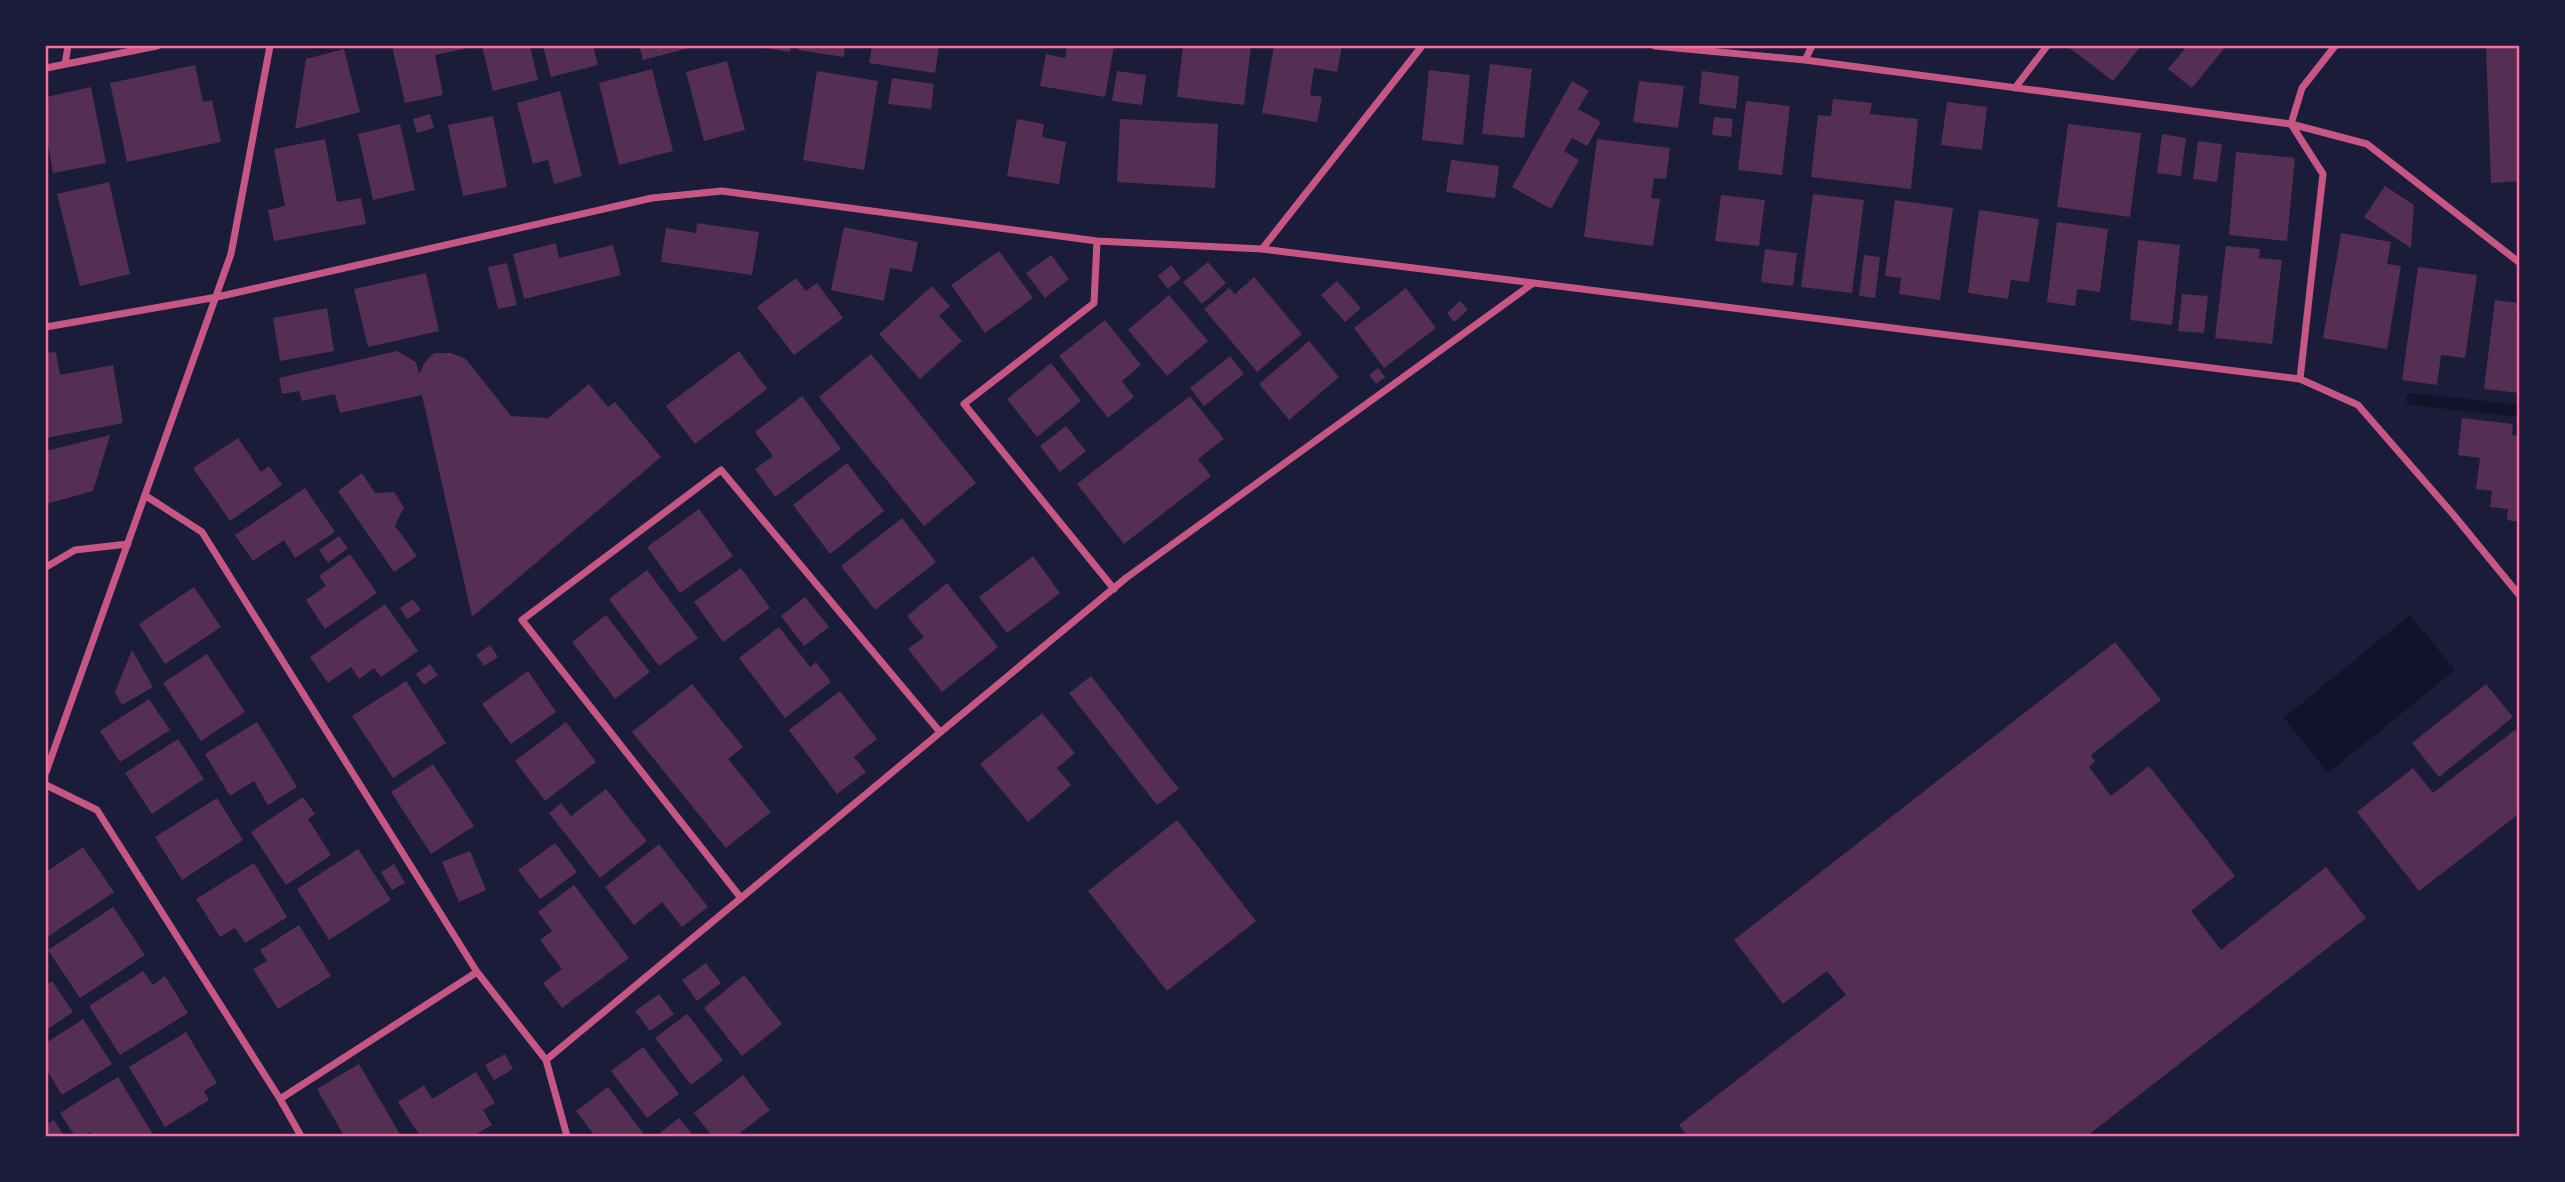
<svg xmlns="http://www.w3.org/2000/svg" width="2565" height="1182" viewBox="0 0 2565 1182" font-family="'Sofia Sans Condensed',sans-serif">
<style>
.water{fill:#12122b}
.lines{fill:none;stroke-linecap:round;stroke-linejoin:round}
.stream{stroke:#12122b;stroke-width:12}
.building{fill:#542f53}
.minor{stroke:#c65784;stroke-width:7}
.neatline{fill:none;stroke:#ff6b9d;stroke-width:2.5}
</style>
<rect width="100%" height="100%" fill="#1b1b3a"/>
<path class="water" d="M 2410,615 L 2455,670 L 2328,773 L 2284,718 Z"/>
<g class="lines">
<path class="stream" d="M 2412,399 L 2520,411"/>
</g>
<path class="building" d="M 392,46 L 473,46 L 473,47 L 435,55 L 443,95 L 405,103 Z
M 482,46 L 530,46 L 538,80 L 493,91 Z
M 543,46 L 593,46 L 598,65 L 551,77 Z
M 639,46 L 688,46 L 689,48 L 643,60 Z
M 754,46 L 791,46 L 790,52 Z
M 799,46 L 845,46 L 844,57 L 798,50 Z
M 872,46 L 939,46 L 935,73 L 869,63 Z
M 1067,46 L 1114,46 L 1105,97 L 1040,86 L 1046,54 L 1065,58 Z
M 1183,46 L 1251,46 L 1244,105 L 1177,97 Z
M 1274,46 L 1342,46 L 1337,72 L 1314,68 L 1310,95 L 1322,97 L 1317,122 L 1262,113 Z
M 2067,46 L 2141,46 L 2113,81 Z
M 2187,46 L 2226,46 L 2192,88 L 2168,69 Z
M 2486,46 L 2520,46 L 2520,181 L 2491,183 Z
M 344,49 L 360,112 L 295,129 L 306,59 Z
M 727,61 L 745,130 L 704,141 L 686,72 Z
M 1490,64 L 1532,69 L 1524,138 L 1482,134 Z
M 195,65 L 203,102 L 212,100 L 221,142 L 127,162 L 110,83 Z
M 652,69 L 673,151 L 619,165 L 599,83 Z
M 1429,70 L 1470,75 L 1463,145 L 1422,140 Z
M 817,71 L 878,81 L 864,170 L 803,160 Z
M 1117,71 L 1146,75 L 1142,105 L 1112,101 Z
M 1702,71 L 1739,76 L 1736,109 L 1699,104 Z
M 892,78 L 934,84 L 931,109 L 888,104 Z
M 1572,81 L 1589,91 L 1578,109 L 1601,122 L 1587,146 L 1572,138 L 1564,151 L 1579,160 L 1551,209 L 1512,187 Z
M 1639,81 L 1684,86 L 1678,128 L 1633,122 Z
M 91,87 L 106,163 L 53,173 L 46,134 L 46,97 Z
M 560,91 L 582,176 L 554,184 L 548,160 L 533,164 L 517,103 Z
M 1833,99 L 1872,103 L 1870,114 L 1918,119 L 1911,189 L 1811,177 L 1818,115 L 1831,116 Z
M 1746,101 L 1790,106 L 1782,175 L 1738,170 Z
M 1947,102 L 1987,107 L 1982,150 L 1941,145 Z
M 430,114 L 434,128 L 417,133 L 413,119 Z
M 493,116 L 507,187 L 463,196 L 448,125 Z
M 1714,117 L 1733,119 L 1731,137 L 1712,135 Z
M 1017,119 L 1044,124 L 1042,137 L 1066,142 L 1059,184 L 1007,176 Z
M 1120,119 L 1218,124 L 1215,188 L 1117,182 Z
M 400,124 L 415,190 L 373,200 L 358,134 Z
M 2068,124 L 2141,133 L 2130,217 L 2057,207 Z
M 2162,134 L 2186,138 L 2181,176 L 2157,173 Z
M 325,139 L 337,202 L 361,198 L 366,224 L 274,241 L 268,210 L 285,206 L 274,149 Z
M 1597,139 L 1670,148 L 1666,179 L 1654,178 L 1651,198 L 1660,199 L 1653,246 L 1584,237 Z
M 2198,141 L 2222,144 L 2217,182 L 2193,179 Z
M 2236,152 L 2295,158 L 2287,241 L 2229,235 Z
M 1451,160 L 1499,166 L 1495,198 L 1446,192 Z
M 109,182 L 130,274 L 80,286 L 57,194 Z
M 2385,186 L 2414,205 L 2411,248 L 2364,217 Z
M 1813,194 L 1864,200 L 1852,293 L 1801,287 Z
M 1721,195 L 1765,200 L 1759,246 L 1715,241 Z
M 1895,200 L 1953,208 L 1940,300 L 1899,294 L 1901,278 L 1885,276 Z
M 1979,210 L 2039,219 L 2029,282 L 2011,280 L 2008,299 L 1968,293 Z
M 2057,222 L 2108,229 L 2100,292 L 2077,289 L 2075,306 L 2047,302 Z
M 697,223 L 759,232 L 752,275 L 661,262 L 666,228 L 696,233 Z
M 844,227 L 918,242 L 912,272 L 890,268 L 884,301 L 831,290 Z
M 2341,233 L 2391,242 L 2387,264 L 2401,266 L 2387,349 L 2323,338 Z
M 2138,240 L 2180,245 L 2172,325 L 2130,320 Z
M 556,243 L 559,258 L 613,245 L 621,275 L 524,299 L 513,254 Z
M 2226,246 L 2260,249 L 2259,258 L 2282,260 L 2272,344 L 2215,338 Z
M 1765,249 L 1797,253 L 1793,286 L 1761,282 Z
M 999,251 L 1033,298 L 985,333 L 951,285 Z
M 1051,255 L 1069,279 L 1045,298 L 1026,273 Z
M 1864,255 L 1880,257 L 1875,298 L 1859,296 Z
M 1208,262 L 1226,283 L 1202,304 L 1183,282 Z
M 507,263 L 517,305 L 498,309 L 488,267 Z
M 1171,265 L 1181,278 L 1168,289 L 1158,276 Z
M 2418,267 L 2477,275 L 2465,358 L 2441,355 L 2437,385 L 2402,380 Z
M 426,273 L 439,331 L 368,347 L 354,289 Z
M 1254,277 L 1302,334 L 1257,372 L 1204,309 L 1229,288 L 1235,294 Z
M 796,278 L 806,291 L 817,283 L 843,318 L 794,355 L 757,307 Z
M 1337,281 L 1361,308 L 1345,322 L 1321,295 Z
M 932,286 L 950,306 L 939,316 L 962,341 L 920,379 L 879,334 Z
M 1406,288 L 1436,328 L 1384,368 L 1354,328 Z
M 2182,294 L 2208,296 L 2204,333 L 2178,331 Z
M 1169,295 L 1208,341 L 1167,376 L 1128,330 Z
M 2495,300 L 2518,303 L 2516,320 L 2520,321 L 2520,393 L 2484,389 Z
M 1460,301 L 1468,310 L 1454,322 L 1447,313 Z
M 327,308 L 334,351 L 280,361 L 273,318 Z
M 1105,320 L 1141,365 L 1122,381 L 1134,397 L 1108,418 L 1059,356 Z
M 1309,341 L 1339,377 L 1289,420 L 1259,384 Z
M 397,351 L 416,362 L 419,374 L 425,362 L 434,353 L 451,353 L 466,359 L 511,416 L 548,418 L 589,384 L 608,407 L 615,402 L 661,457 L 472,617 L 422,395 L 340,413 L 335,394 L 302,401 L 299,391 L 282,394 L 279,378 Z
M 739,351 L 767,389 L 695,444 L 666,406 Z
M 56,352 L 60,375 L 113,365 L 123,423 L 46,438 L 46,353 Z
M 871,354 L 976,483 L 924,526 L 819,397 Z
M 1230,356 L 1244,374 L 1204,406 L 1190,388 Z
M 1051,363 L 1081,401 L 1037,437 L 1007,399 Z
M 1378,368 L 1385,377 L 1376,384 L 1369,375 Z
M 802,396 L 841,449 L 775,497 L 755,469 L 773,456 L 755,432 Z
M 1190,396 L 1224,439 L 1198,459 L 1211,476 L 1124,544 L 1077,484 Z
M 2462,418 L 2513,424 L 2512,435 L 2520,436 L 2520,522 L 2507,520 L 2508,509 L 2490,507 L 2492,491 L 2476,489 L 2480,458 L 2458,455 Z
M 1066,426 L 1086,451 L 1060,472 L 1040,446 Z
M 110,435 L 93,491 L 46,504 L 46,451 Z
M 238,438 L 261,472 L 269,466 L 282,485 L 230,521 L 193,468 Z
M 847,463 L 884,511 L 830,554 L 793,505 Z
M 362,473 L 375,493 L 394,492 L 404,507 L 395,526 L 417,556 L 394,572 L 338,491 Z
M 305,488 L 335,532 L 295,558 L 284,540 L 253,561 L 235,535 Z
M 699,509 L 733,556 L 680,593 L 647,547 Z
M 902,518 L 936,562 L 875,610 L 841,566 Z
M 339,536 L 348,548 L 328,563 L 319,550 Z
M 350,554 L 377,593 L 325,629 L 306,600 L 326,586 L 319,576 Z
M 1033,556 L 1060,593 L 1007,633 L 979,597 Z
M 741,568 L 770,608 L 723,642 L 694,602 Z
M 647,570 L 698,638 L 659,666 L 609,599 Z
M 947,583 L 998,647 L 942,692 L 908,649 L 924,637 L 907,616 Z
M 194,587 L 221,627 L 165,664 L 139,624 Z
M 805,597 L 829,627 L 804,646 L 781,616 Z
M 413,599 L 421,610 L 407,619 L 400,608 Z
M 385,604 L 418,651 L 381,677 L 374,668 L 359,679 L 351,667 L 328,683 L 310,657 Z
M 606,615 L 650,672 L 615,699 L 572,642 Z
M 779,627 L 810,667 L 816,662 L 831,682 L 785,718 L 739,658 Z
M 2115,642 L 2161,700 L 2091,755 L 2095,762 L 2089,767 L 2111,796 L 2149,766 L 2235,876 L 2191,911 L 2221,950 L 2326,867 L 2366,918 L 2087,1136 L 1687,1136 L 1679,1125 L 1846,995 L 1827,971 L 1783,1004 L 1734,940 Z
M 490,645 L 498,657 L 484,666 L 476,655 Z
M 132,650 L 153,687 L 122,705 L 115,692 Z
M 207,654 L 245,712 L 201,741 L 163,683 Z
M 430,664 L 438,675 L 424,685 L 416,674 Z
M 528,671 L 556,712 L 511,744 L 482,704 Z
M 1091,676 L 1179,789 L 1157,805 L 1069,693 Z
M 406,681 L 446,743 L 393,778 L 352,716 Z
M 692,684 L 743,747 L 728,759 L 771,812 L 726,848 L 632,732 Z
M 2486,684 L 2513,717 L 2439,777 L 2412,743 Z
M 840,691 L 877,739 L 854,757 L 866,772 L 837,794 L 789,730 Z
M 149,699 L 170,730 L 120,762 L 100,731 Z
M 1042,713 L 1075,753 L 1057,768 L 1071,785 L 1028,822 L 980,764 Z
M 257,722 L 297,787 L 268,805 L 254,781 L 230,796 L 205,754 Z
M 566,722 L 596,762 L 545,801 L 515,761 Z
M 2515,730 L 2520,736 L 2520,813 L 2419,891 L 2357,812 L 2413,768 L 2433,793 Z
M 178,739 L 204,779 L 152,814 L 125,773 Z
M 433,764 L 474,826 L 431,854 L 391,792 Z
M 606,789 L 647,841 L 600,878 L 549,813 L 561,803 L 571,816 Z
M 303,797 L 315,814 L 308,819 L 331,855 L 286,885 L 251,832 Z
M 217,798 L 243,840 L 182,880 L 155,837 Z
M 1177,820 L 1256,921 L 1167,991 L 1088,891 Z
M 555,843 L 577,872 L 540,899 L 518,870 Z
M 659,844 L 708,907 L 682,927 L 662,902 L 634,925 L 605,887 Z
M 83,847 L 114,892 L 46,938 L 46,872 Z
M 358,849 L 391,900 L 329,940 L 297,889 Z
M 470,851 L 486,890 L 459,902 L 442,862 Z
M 254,863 L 287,917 L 245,943 L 235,928 L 220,937 L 196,899 Z
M 394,864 L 405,883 L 392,890 L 381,872 Z
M 574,885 L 629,958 L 562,1008 L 543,983 L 562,969 L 540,940 L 552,931 L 538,912 Z
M 113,907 L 145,955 L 80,998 L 48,950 Z
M 299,925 L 331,976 L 278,1009 L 253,969 L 267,961 L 260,950 Z
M 706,963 L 721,983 L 697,1001 L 682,980 Z
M 143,971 L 153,985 L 165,976 L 188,1013 L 120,1055 L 89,1006 Z
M 744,975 L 782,1024 L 742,1056 L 704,1008 Z
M 52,981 L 73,1012 L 46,1030 L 46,985 Z
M 659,994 L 674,1014 L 650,1031 L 635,1011 Z
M 687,1014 L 723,1060 L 691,1085 L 655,1038 Z
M 83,1019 L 112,1064 L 62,1095 L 46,1069 L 46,1043 Z
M 186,1032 L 217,1083 L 204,1091 L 209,1100 L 165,1127 L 129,1067 Z
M 643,1047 L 679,1094 L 647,1118 L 611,1071 Z
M 505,1054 L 513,1069 L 494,1080 L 485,1065 Z
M 359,1064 L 401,1136 L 344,1136 L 317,1089 Z
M 476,1072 L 495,1103 L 483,1110 L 492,1125 L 473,1136 L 420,1136 L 398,1102 L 424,1085 L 432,1099 Z
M 743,1075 L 770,1110 L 736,1136 L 712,1136 L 694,1113 Z
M 118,1077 L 154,1136 L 93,1136 L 90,1132 L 83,1136 L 75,1136 L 60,1113 Z
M 608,1087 L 644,1134 L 640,1136 L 595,1136 L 576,1111 Z
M 679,1118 L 694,1136 L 656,1136 Z
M 54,1120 L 64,1136 L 46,1136 L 46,1125 Z"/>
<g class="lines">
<path class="minor" d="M 1655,46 L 1805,60 L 2291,124 L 2367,144 L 2520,263
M 1805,60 L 1812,46
M 65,64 L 68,46
M 46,68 L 157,46
M 2015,88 L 2047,46
M 1097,241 L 1094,303 L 964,404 L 1114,589
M 1262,249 L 1422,46
M 46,327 L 217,297 L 652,198 L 722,191 L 1097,241 L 1262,249 L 2300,379 L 2358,405 L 2452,513 L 2520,596
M 2300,379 L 2323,174 L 2291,124 L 2302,88 L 2335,46
M 146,496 L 202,532 L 477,972
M 46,567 L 75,550 L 128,544
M 46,772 L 231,254 L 270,46
M 46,785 L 97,810 L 280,1099 L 477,972 L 546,1060 L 567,1136
M 741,898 L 522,620 L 721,470 L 940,732
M 546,1060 L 1126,578 L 1532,284
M 280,1099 L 301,1136"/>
</g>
<rect width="2565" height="1182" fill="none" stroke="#1b1b3a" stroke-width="94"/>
<rect x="47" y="47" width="2471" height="1088" class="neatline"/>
</svg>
